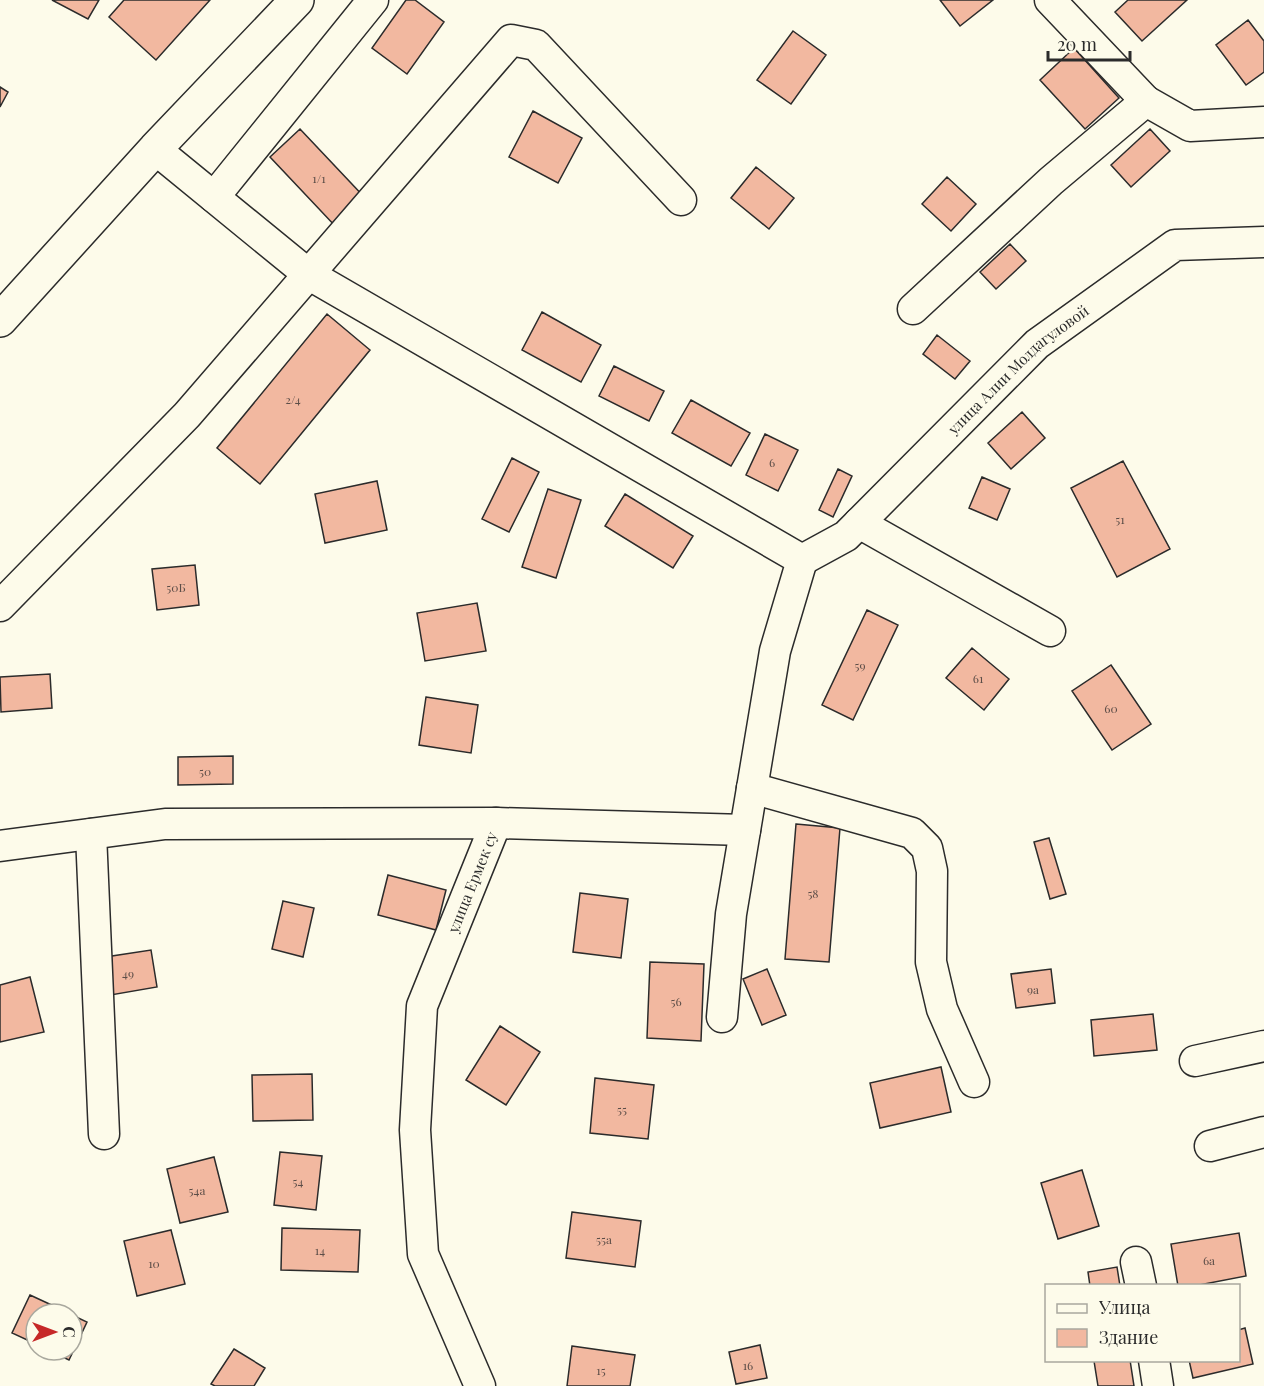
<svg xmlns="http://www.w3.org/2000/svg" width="1264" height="1386" viewBox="0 0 1264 1386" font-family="'Playfair Display',serif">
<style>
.building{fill:#f2b8a0;stroke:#2b2b2b;stroke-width:1.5}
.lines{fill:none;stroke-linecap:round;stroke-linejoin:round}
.minor-casing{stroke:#2b2b2b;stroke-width:33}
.highway-casing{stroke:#2b2b2b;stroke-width:36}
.minor{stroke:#fdfbea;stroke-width:30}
.highway{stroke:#fdfbea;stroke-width:33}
.labels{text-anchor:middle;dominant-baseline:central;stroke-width:4.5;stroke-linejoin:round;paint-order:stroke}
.number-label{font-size:12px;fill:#5d4e48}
.street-label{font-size:15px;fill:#2b2b2b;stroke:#fdfbea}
</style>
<rect width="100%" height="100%" fill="#fdfbea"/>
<path class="building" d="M 52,0 L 99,0 L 88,19 Z
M 124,0 L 210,0 L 156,60 L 109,17 Z
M 406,0 L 415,0 L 444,22 L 407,74 L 372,48 Z
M 940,0 L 993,0 L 960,26 Z
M 1128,0 L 1187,0 L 1142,41 L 1115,12 Z
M 1248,20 L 1264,41 L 1264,72 L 1246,85 L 1216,45 Z
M 793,31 L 826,55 L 791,104 L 757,80 Z
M 1074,48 L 1119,98 L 1085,129 L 1040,80 Z
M 0,87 L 8,92 L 0,107 Z
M 533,111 L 582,138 L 558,183 L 509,157 Z
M 300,129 L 367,200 L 337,228 L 270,157 Z
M 1150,129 L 1170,151 L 1131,187 L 1111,165 Z
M 756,167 L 794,198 L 769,229 L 731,198 Z
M 947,177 L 976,204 L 951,231 L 922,204 Z
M 1010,244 L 1026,261 L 996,289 L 980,272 Z
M 542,312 L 601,345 L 581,382 L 522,350 Z
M 327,314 L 370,350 L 260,484 L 217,448 Z
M 937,335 L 970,361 L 955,379 L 923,354 Z
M 614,366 L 664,391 L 649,421 L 599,396 Z
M 691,400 L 750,433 L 731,466 L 672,433 Z
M 1022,412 L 1045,438 L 1011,469 L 988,443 Z
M 765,434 L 798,450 L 778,491 L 746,475 Z
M 512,458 L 539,472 L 509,532 L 482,519 Z
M 1123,461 L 1170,549 L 1117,577 L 1071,488 Z
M 838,469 L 852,476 L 833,517 L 819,510 Z
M 982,477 L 1010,489 L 997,520 L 969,508 Z
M 377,481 L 387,530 L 325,543 L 315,494 Z
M 548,489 L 581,500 L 556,578 L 522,567 Z
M 625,494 L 693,536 L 673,568 L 605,526 Z
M 195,565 L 199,605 L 157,610 L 152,569 Z
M 477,603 L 486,651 L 425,661 L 417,613 Z
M 867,610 L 898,625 L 853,720 L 822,705 Z
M 972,648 L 1009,679 L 984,710 L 946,678 Z
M 1111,665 L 1151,724 L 1112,750 L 1072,691 Z
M 50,674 L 52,708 L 1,712 L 0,677 Z
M 426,697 L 478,705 L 471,753 L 419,745 Z
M 233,756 L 233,784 L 178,785 L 178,757 Z
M 796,824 L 840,828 L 829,962 L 785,959 Z
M 1049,838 L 1066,894 L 1050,899 L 1034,842 Z
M 388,875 L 446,890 L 436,930 L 378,915 Z
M 580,893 L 628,899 L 621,958 L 573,952 Z
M 283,901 L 314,908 L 303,957 L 272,949 Z
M 151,950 L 157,987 L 105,996 L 99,958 Z
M 650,962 L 704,964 L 701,1041 L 647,1038 Z
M 767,969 L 786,1015 L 762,1025 L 743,979 Z
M 1051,969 L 1055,1003 L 1016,1008 L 1011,974 Z
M 30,977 L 44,1032 L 0,1042 L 0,985 Z
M 1153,1014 L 1157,1050 L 1094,1056 L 1091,1020 Z
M 500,1026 L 540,1052 L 506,1105 L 466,1080 Z
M 941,1067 L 951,1112 L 880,1128 L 870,1083 Z
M 312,1074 L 313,1120 L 253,1121 L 252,1075 Z
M 595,1078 L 654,1085 L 648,1139 L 590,1133 Z
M 280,1152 L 322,1156 L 316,1210 L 274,1205 Z
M 214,1157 L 228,1212 L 180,1223 L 167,1169 Z
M 1082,1170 L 1099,1226 L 1058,1239 L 1041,1183 Z
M 572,1212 L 641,1221 L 635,1267 L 566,1258 Z
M 282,1228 L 360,1230 L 358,1272 L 281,1270 Z
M 171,1230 L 185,1284 L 137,1296 L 124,1241 Z
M 1239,1233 L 1246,1276 L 1194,1286 L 1178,1286 L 1171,1244 Z
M 1117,1267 L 1120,1286 L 1090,1286 L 1088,1272 Z
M 30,1295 L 71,1314 L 36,1314 L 36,1344 L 12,1333 Z
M 72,1315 L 87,1322 L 69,1360 L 48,1350 L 72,1350 Z
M 1245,1328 L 1253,1364 L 1193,1378 L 1189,1360 L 1238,1360 L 1238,1330 Z
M 760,1345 L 767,1378 L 736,1384 L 729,1352 Z
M 572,1346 L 635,1355 L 630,1386 L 567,1386 Z
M 234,1349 L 265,1368 L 254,1386 L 215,1386 L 211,1384 Z
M 1130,1360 L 1134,1386 L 1098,1386 L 1094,1361 Z"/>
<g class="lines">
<g class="minor-casing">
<g id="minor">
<path d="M 1146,101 L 1190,126 L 1264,122"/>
<path d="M 155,149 L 308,274 L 802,560 L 775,651 L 731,914 L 722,1017"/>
<path d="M 214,197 L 373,0"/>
<path d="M 913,309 L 1051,181 L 1146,101 L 1050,0"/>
<path d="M 859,523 L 1050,631"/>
<path id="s1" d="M 802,560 L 846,536 L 1037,344 L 1175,245 L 1264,242"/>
<path d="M 0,606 L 187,415 L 511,40 L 536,45 L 681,200"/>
<path d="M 752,788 L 912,833 L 927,848 L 932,871 L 931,962 L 942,1009 L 974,1082"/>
<path d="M 496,823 L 745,830"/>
<path d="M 91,834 L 104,1134"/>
<path d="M 0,846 L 165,824 L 496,823 L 422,1006 L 415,1130 L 423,1254 L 480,1386"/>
<path d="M 1195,1061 L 1264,1046"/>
<path d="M 1210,1146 L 1264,1132"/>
<path d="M 1136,1262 L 1141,1286"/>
<path d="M 1154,1360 L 1158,1386"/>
</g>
</g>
<g class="highway-casing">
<path id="highway" d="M 0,320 L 155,149 L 297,0"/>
</g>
<use href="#minor" class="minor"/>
<use href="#highway" class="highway"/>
</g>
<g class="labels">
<g class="number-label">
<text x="319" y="178">1/1</text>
<text x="293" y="399">2/4</text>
<text x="772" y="462">6</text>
<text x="1120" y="519">51</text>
<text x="176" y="587">50Б</text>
<text x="860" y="665">59</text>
<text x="978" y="678">61</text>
<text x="1111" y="708">60</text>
<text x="205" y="771">50</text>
<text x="813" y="893">58</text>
<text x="128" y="973">49</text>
<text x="1033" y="989">9а</text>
<text x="676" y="1001">56</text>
<text x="622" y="1109">55</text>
<text x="298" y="1181">54</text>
<text x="197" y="1190">54а</text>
<text x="604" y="1239">55а</text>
<text x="320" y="1250">14</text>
<text x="1209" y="1260">6а</text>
<text x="154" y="1263">10</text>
<text x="748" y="1365">16</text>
<text x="601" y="1370">15</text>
</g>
<g class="street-label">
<text stroke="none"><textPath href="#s1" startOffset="290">улица Алии Молдагуловой</textPath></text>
<text transform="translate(472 882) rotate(-68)">улица Ермек су</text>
</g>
</g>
<rect x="1045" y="1284" width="195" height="78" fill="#fdfbea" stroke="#a9a89e" stroke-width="1.5"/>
<rect x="1057" y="1304" width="30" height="9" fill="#fdfbea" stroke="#a9a89e" stroke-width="1.5"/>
<text x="1099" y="1314" font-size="18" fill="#2b2b2b">Улица</text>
<rect x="1057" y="1329" width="30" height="18" fill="#f2b8a0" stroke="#a9a89e" stroke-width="1.5"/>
<text x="1099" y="1344" font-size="18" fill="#2b2b2b">Здание</text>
<g transform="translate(54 1332) rotate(90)"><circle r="28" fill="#fdfbea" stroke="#a9a89e" stroke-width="1.5"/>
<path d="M0-4.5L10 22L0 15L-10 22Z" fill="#c62828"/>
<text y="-9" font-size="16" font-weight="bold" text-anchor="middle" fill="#2b2b2b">С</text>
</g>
<path d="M1048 51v9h82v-9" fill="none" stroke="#2b2b2b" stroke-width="3"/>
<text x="1057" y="51" font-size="18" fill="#2b2b2b" stroke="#fdfbea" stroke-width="4.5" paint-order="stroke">20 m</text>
</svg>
